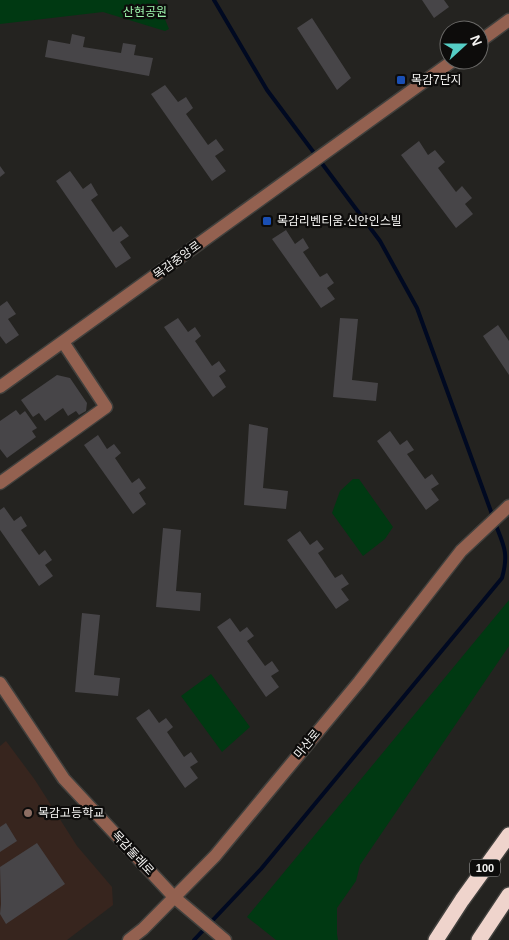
<svg xmlns="http://www.w3.org/2000/svg" width="509" height="940" viewBox="0 0 509 940" font-family="Helvetica,'Noto Sans KR',sans-serif">
<style>
.education{fill:#37251e}
.green{fill:#003912}
.lines{fill:none;stroke-linecap:round;stroke-linejoin:round}
.stream{stroke:#000921;stroke-width:4}
.building{fill:#474548}
.minor-casing{stroke:#41403d;stroke-width:15}
.tertiary-casing{stroke:#41403d;stroke-width:15}
.motorway-casing{stroke:#41403d;stroke-width:18}
.minor{stroke:#936150;stroke-width:12}
.tertiary{stroke:#936150;stroke-width:12}
.motorway{stroke:#efd4cc;stroke-width:15}
.transit-dot{fill:#1a4fb4;stroke:#0d0c0b;stroke-width:2}
.education-dot{fill:#8d6e63;stroke:#0d0c0b;stroke-width:2}
.labels{text-anchor:middle;dominant-baseline:central;stroke-width:4.5;stroke-linejoin:round;paint-order:stroke}
.shield{fill:#0d0c0b;stroke:#afaead;stroke-width:1}
.shield-label{font-size:11px;font-weight:bold;fill:#f5f4f2}
.park-label{font-size:12px;fill:#9bf1aa;stroke:#0d0c0b}
.poi-label{font-size:12px;fill:#f5f4f2;stroke:#0d0c0b;text-anchor:start}
.street-label{font-size:12px;fill:#f5f4f2;stroke:#0d0c0b}
</style>
<rect width="100%" height="100%" fill="#242320"/>
<path class="education" d="M 6,741 L 35,780 L 77,846 L 112,887 L 113,905 L 67,940 L 0,940 L 0,746 Z"/>
<path class="green" d="M 0,0 L 157,0 L 169,29 L 165,31 L 103,12 L 0,24 Z
M 353,479 L 359,479 L 393,527 L 385,539 L 363,556 L 332,513 L 340,491 Z
M 509,600 L 509,646 L 360,865 L 356,881 L 337,908 L 337,934 L 338,940 L 276,940 L 247,917 Z
M 211,674 L 250,727 L 222,752 L 181,696 Z"/>
<g class="lines">
<path class="stream" d="M 214,0 L 267,90 L 380,241 L 417,308 L 493,517
M 194,940 L 261,869 L 502,578 C 509,553 504,546 495,523"/>
</g>
<path class="building" d="M 422,0 L 444,0 L 449,7 L 434,18 Z
M 312,18 L 351,78 L 337,90 L 297,28 Z
M 72,34 L 85,37 L 83,47 L 121,53 L 123,43 L 136,45 L 134,55 L 153,58 L 149,76 L 45,57 L 48,40 L 70,44 Z
M 165,85 L 178,102 L 186,97 L 193,108 L 186,114 L 208,145 L 216,139 L 224,150 L 215,156 L 226,171 L 212,181 L 151,94 Z
M 419,141 L 428,155 L 435,150 L 445,162 L 438,168 L 456,192 L 462,186 L 472,198 L 465,204 L 473,214 L 456,228 L 401,155 Z
M 0,166 L 5,173 L 0,177 Z
M 70,171 L 83,189 L 91,183 L 98,195 L 91,200 L 113,232 L 121,226 L 129,236 L 120,242 L 131,258 L 116,268 L 56,181 Z
M 286,230 L 295,244 L 303,238 L 309,248 L 303,252 L 320,277 L 327,273 L 334,283 L 327,288 L 335,299 L 321,308 L 272,239 Z
M 7,301 L 16,314 L 8,319 L 19,335 L 6,344 L 0,336 L 0,306 Z
M 178,318 L 188,332 L 195,327 L 201,336 L 195,341 L 212,366 L 219,361 L 226,371 L 219,376 L 226,387 L 213,397 L 164,327 Z
M 340,318 L 358,319 L 352,380 L 378,383 L 376,401 L 333,397 Z
M 498,325 L 509,341 L 509,375 L 483,336 Z
M 57,375 L 70,378 L 87,403 L 86,411 L 79,415 L 76,411 L 68,416 L 63,408 L 45,421 L 39,413 L 33,417 L 21,400 Z
M 16,410 L 20,415 L 25,411 L 37,428 L 32,431 L 36,437 L 7,458 L 0,449 L 0,421 Z
M 249,424 L 268,428 L 263,488 L 288,491 L 286,509 L 244,505 Z
M 390,431 L 400,445 L 407,440 L 414,450 L 407,454 L 425,479 L 432,474 L 439,484 L 431,489 L 439,500 L 426,510 L 377,441 Z
M 98,435 L 107,449 L 114,444 L 121,453 L 115,458 L 132,483 L 139,478 L 146,488 L 139,493 L 146,504 L 133,514 L 84,445 Z
M 4,507 L 14,521 L 21,516 L 27,526 L 21,530 L 39,555 L 45,550 L 52,560 L 45,565 L 53,576 L 39,586 L 0,530 L 0,510 Z
M 163,528 L 181,530 L 176,591 L 201,593 L 200,611 L 156,607 Z
M 300,531 L 310,545 L 317,540 L 324,549 L 318,553 L 335,578 L 342,574 L 349,584 L 341,589 L 349,600 L 336,609 L 287,540 Z
M 82,613 L 100,615 L 94,675 L 120,678 L 118,696 L 75,692 Z
M 230,618 L 240,632 L 247,627 L 254,636 L 247,641 L 265,666 L 272,661 L 279,671 L 271,676 L 279,687 L 266,697 L 217,627 Z
M 149,709 L 159,723 L 166,718 L 173,727 L 167,732 L 184,757 L 191,752 L 198,762 L 190,767 L 198,778 L 185,788 L 136,718 Z
M 6,823 L 17,841 L 0,852 L 0,827 Z
M 37,843 L 65,884 L 6,924 L 0,914 L 1,904 L 0,867 Z"/>
<g class="lines">
<g class="minor-casing">
<path id="minor" d="M 479,42 L 509,20
M 0,387 L 454,60
M 0,483 L 106,407 L 63,342"/>
</g>
<g class="tertiary-casing">
<path id="tertiary" d="M 0,683 L 64,779 L 174,897 L 225,940
M 129,940 L 143,929 L 215,856 L 359,682 L 461,551 L 509,506"/>
</g>
<g class="motorway-casing">
<path id="motorway" d="M 436,940 L 462,900 L 509,835
M 479,940 L 509,895"/>
</g>
<use href="#minor" class="minor"/>
<use href="#tertiary" class="tertiary"/>
<use href="#motorway" class="motorway"/>
</g>
<g class="transit-dot">
<rect x="396" y="75" width="10" height="10" rx="2.5"/>
<rect x="262" y="216" width="10" height="10" rx="2.5"/>
</g>
<circle class="education-dot" cx="28" cy="813" r="5"/>
<g class="labels">
<rect class="shield" x="470" y="859.5" width="30" height="17" rx="4"/>
<g class="shield-label">
<text x="485" y="868">100</text>
</g>
<g class="park-label">
<text x="145" y="12">산현공원</text>
</g>
<g class="poi-label">
<text x="411" y="80">목감7단지</text>
<text x="277" y="221">목감리벤티움.신안인스빌</text>
<text x="38" y="813">목감고등학교</text>
</g>
<g class="street-label">
<text transform="translate(177 260) rotate(-36)">목감중앙로</text>
<text transform="translate(307 744) rotate(-50)">마산로</text>
<text transform="translate(133 853) rotate(47)">목감둘레로</text>
</g>
</g>
<g transform="translate(464 45) rotate(69)"><circle r="24" fill="#0d0c0b" stroke="#6a6967"/>
<path d="M0-4L9 19L0 12L-9 19Z" fill="#55cec6"/>
<text y="-8" font-size="14" font-weight="bold" text-anchor="middle" fill="#f5f4f2">N</text>
</g>
</svg>
